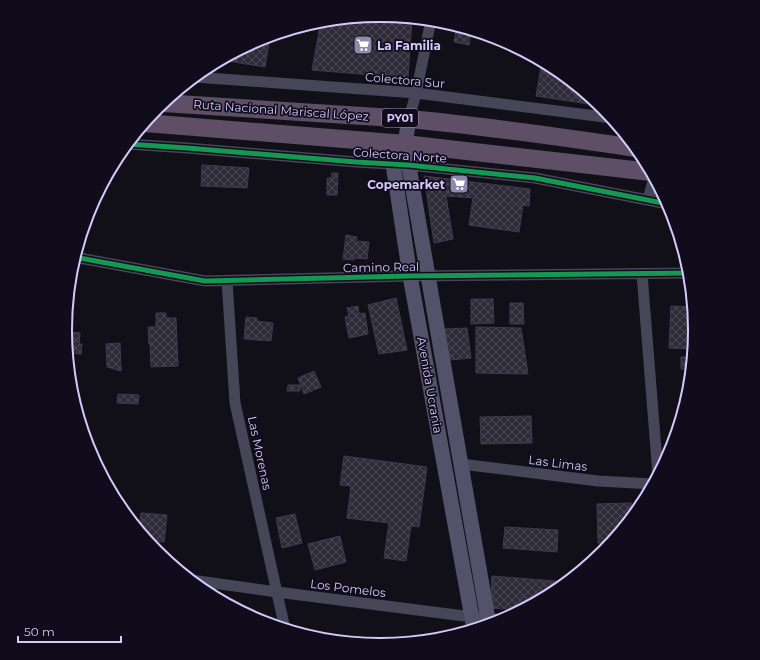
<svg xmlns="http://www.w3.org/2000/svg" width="760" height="660" viewBox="0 0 760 660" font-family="Montserrat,sans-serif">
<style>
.building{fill:url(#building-cross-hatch);stroke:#3e3a4c}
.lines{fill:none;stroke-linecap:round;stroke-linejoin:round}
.minor{stroke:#474558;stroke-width:11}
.secondary{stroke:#54516b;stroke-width:15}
.trunk{stroke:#5e4e66;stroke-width:18}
.cycleway-casing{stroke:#100c1b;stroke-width:8}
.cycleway{stroke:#139951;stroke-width:5}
.labels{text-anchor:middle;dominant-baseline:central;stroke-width:3.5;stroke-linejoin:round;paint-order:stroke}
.shield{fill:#100c1b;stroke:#9891b8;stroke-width:1}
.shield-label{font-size:11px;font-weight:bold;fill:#d3cafb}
.poi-label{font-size:12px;font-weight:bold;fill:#d3cafb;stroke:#100c1b;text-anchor:start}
.street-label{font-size:12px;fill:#d3cafb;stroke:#100c1b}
.rim{fill:none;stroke:#d3cafb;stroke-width:2}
</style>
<defs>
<pattern id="building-cross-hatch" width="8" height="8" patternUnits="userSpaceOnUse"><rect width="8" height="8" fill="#2f2c3a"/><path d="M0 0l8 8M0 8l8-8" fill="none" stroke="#4c4957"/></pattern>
</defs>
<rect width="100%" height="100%" fill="#111018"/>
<path class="building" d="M 380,15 L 412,18 L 408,78 L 312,70 L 321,21 Z
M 457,26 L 471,30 L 469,45 L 454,42 Z
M 265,37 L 270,38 L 265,67 L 221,60 L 260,39 Z
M 541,67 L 557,70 L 596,101 L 595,105 L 536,96 Z
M 202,165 L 249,168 L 247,188 L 201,186 Z
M 332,173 L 338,173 L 337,195 L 327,195 L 327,178 L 331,178 Z
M 424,176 L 530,189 L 529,206 L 473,198 L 446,196 L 453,239 L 434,243 Z
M 473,198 L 523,205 L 519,232 L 469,225 Z
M 346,235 L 357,237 L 356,241 L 369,242 L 367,259 L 354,258 L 354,260 L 343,259 Z
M 396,298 L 407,350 L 379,354 L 368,305 Z
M 471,299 L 493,299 L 494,323 L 471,324 Z
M 510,303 L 523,303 L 524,324 L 510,324 Z
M 358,306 L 359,314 L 365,313 L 368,334 L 349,338 L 345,317 L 349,316 L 347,308 Z
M 671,306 L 693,307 L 695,330 L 693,349 L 669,348 Z
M 156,313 L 166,313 L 166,318 L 176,318 L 178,366 L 151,367 L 150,343 L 149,344 L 148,327 L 156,327 Z
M 246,317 L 257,318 L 257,321 L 273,323 L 271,341 L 244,339 Z
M 476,327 L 521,328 L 528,374 L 476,373 Z
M 467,328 L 471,358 L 450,360 L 444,329 Z
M 65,331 L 80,333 L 79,344 L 82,344 L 81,354 L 67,353 Z
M 120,343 L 121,371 L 107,367 L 106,344 Z
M 681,357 L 692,357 L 691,369 L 681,369 Z
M 314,371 L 321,387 L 304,394 L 298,378 Z
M 288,385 L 300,385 L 300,391 L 287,391 Z
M 118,394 L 139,395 L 138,404 L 117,403 Z
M 531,416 L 532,443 L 481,444 L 480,417 Z
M 344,456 L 427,467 L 419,527 L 411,526 L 406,561 L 384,558 L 389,523 L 347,518 L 351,486 L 340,485 Z
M 631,503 L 632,518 L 611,543 L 598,543 L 597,504 Z
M 141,513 L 167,515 L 164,542 L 147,540 L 139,531 Z
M 295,514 L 302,543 L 282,548 L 276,518 Z
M 505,527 L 558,530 L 557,552 L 503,548 Z
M 340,536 L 346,562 L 315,570 L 308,544 Z
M 492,576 L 568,582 L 555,592 L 521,610 L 490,608 Z
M 451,636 L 441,639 L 435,640 L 434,638 Z
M 372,640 L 373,644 L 360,643 Z"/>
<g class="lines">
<path class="minor" d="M 194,77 L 416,93 L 612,118
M 409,119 L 416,93 L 431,20
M 127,144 L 187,148 L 356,162 L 408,165 L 535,178 L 668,204
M 648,200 L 654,177
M 74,257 L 205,281 L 410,276 L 689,273
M 642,274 L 658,475
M 227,281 L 235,403 L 285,629
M 461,464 L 598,481 L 653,484
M 191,580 L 277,592 L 472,617 L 503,620"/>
<path class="secondary" d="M 409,119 L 405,144 L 489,625
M 405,144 L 393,164 L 410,276 L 474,629"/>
<path class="trunk" d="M 163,103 L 409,119 C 485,126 561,137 636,148
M 145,123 L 405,144 L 651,172"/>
<g class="cycleway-casing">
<path id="cycleway" d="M 127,144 L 187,148 L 356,162 L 408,165 L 535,178 L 668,204
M 74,257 L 205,281 L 410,276 L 689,273"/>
</g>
<use href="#cycleway" class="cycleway"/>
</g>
<defs>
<g id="supermarket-square" transform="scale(1)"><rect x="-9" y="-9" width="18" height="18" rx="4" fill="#8f89ac" stroke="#100c1b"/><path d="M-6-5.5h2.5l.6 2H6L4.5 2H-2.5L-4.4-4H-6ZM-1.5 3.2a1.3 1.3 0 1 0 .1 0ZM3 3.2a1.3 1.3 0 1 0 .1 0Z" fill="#fff"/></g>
</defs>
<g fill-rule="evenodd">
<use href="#supermarket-square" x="363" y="45"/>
<use href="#supermarket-square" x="459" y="184"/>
</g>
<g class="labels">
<rect class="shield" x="382" y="109" width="36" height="18" rx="3"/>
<g class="shield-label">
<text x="400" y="118">PY01</text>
</g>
<g class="poi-label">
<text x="377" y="45">La Familia</text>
<text x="445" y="184" text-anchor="end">Copemarket</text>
</g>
<g class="street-label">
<text transform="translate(405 80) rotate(5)">Colectora Sur</text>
<text transform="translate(281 110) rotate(4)">Ruta Nacional Mariscal López</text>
<text transform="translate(400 155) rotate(4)">Colectora Norte</text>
<text transform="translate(381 267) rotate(-1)">Camino Real</text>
<text transform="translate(430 385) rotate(80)">Avenida Ucrania</text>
<text transform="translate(260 453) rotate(78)">Las Morenas</text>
<text transform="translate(558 463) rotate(7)">Las Limas</text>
<text transform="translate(348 588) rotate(7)">Los Pomelos</text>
</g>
</g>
<path d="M0 0H760V660H0ZM72 330a308 308 0 1 1 616 0a308 308 0 1 1-616 0Z" fill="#100c1b" fill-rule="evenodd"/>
<path class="rim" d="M72 330a308 308 0 1 1 616 0a308 308 0 1 1-616 0Z"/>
<path d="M18 636v6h103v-6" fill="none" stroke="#d3cafb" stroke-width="2"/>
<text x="24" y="636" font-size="12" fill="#d3cafb" stroke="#100c1b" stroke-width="3" paint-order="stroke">50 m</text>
</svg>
